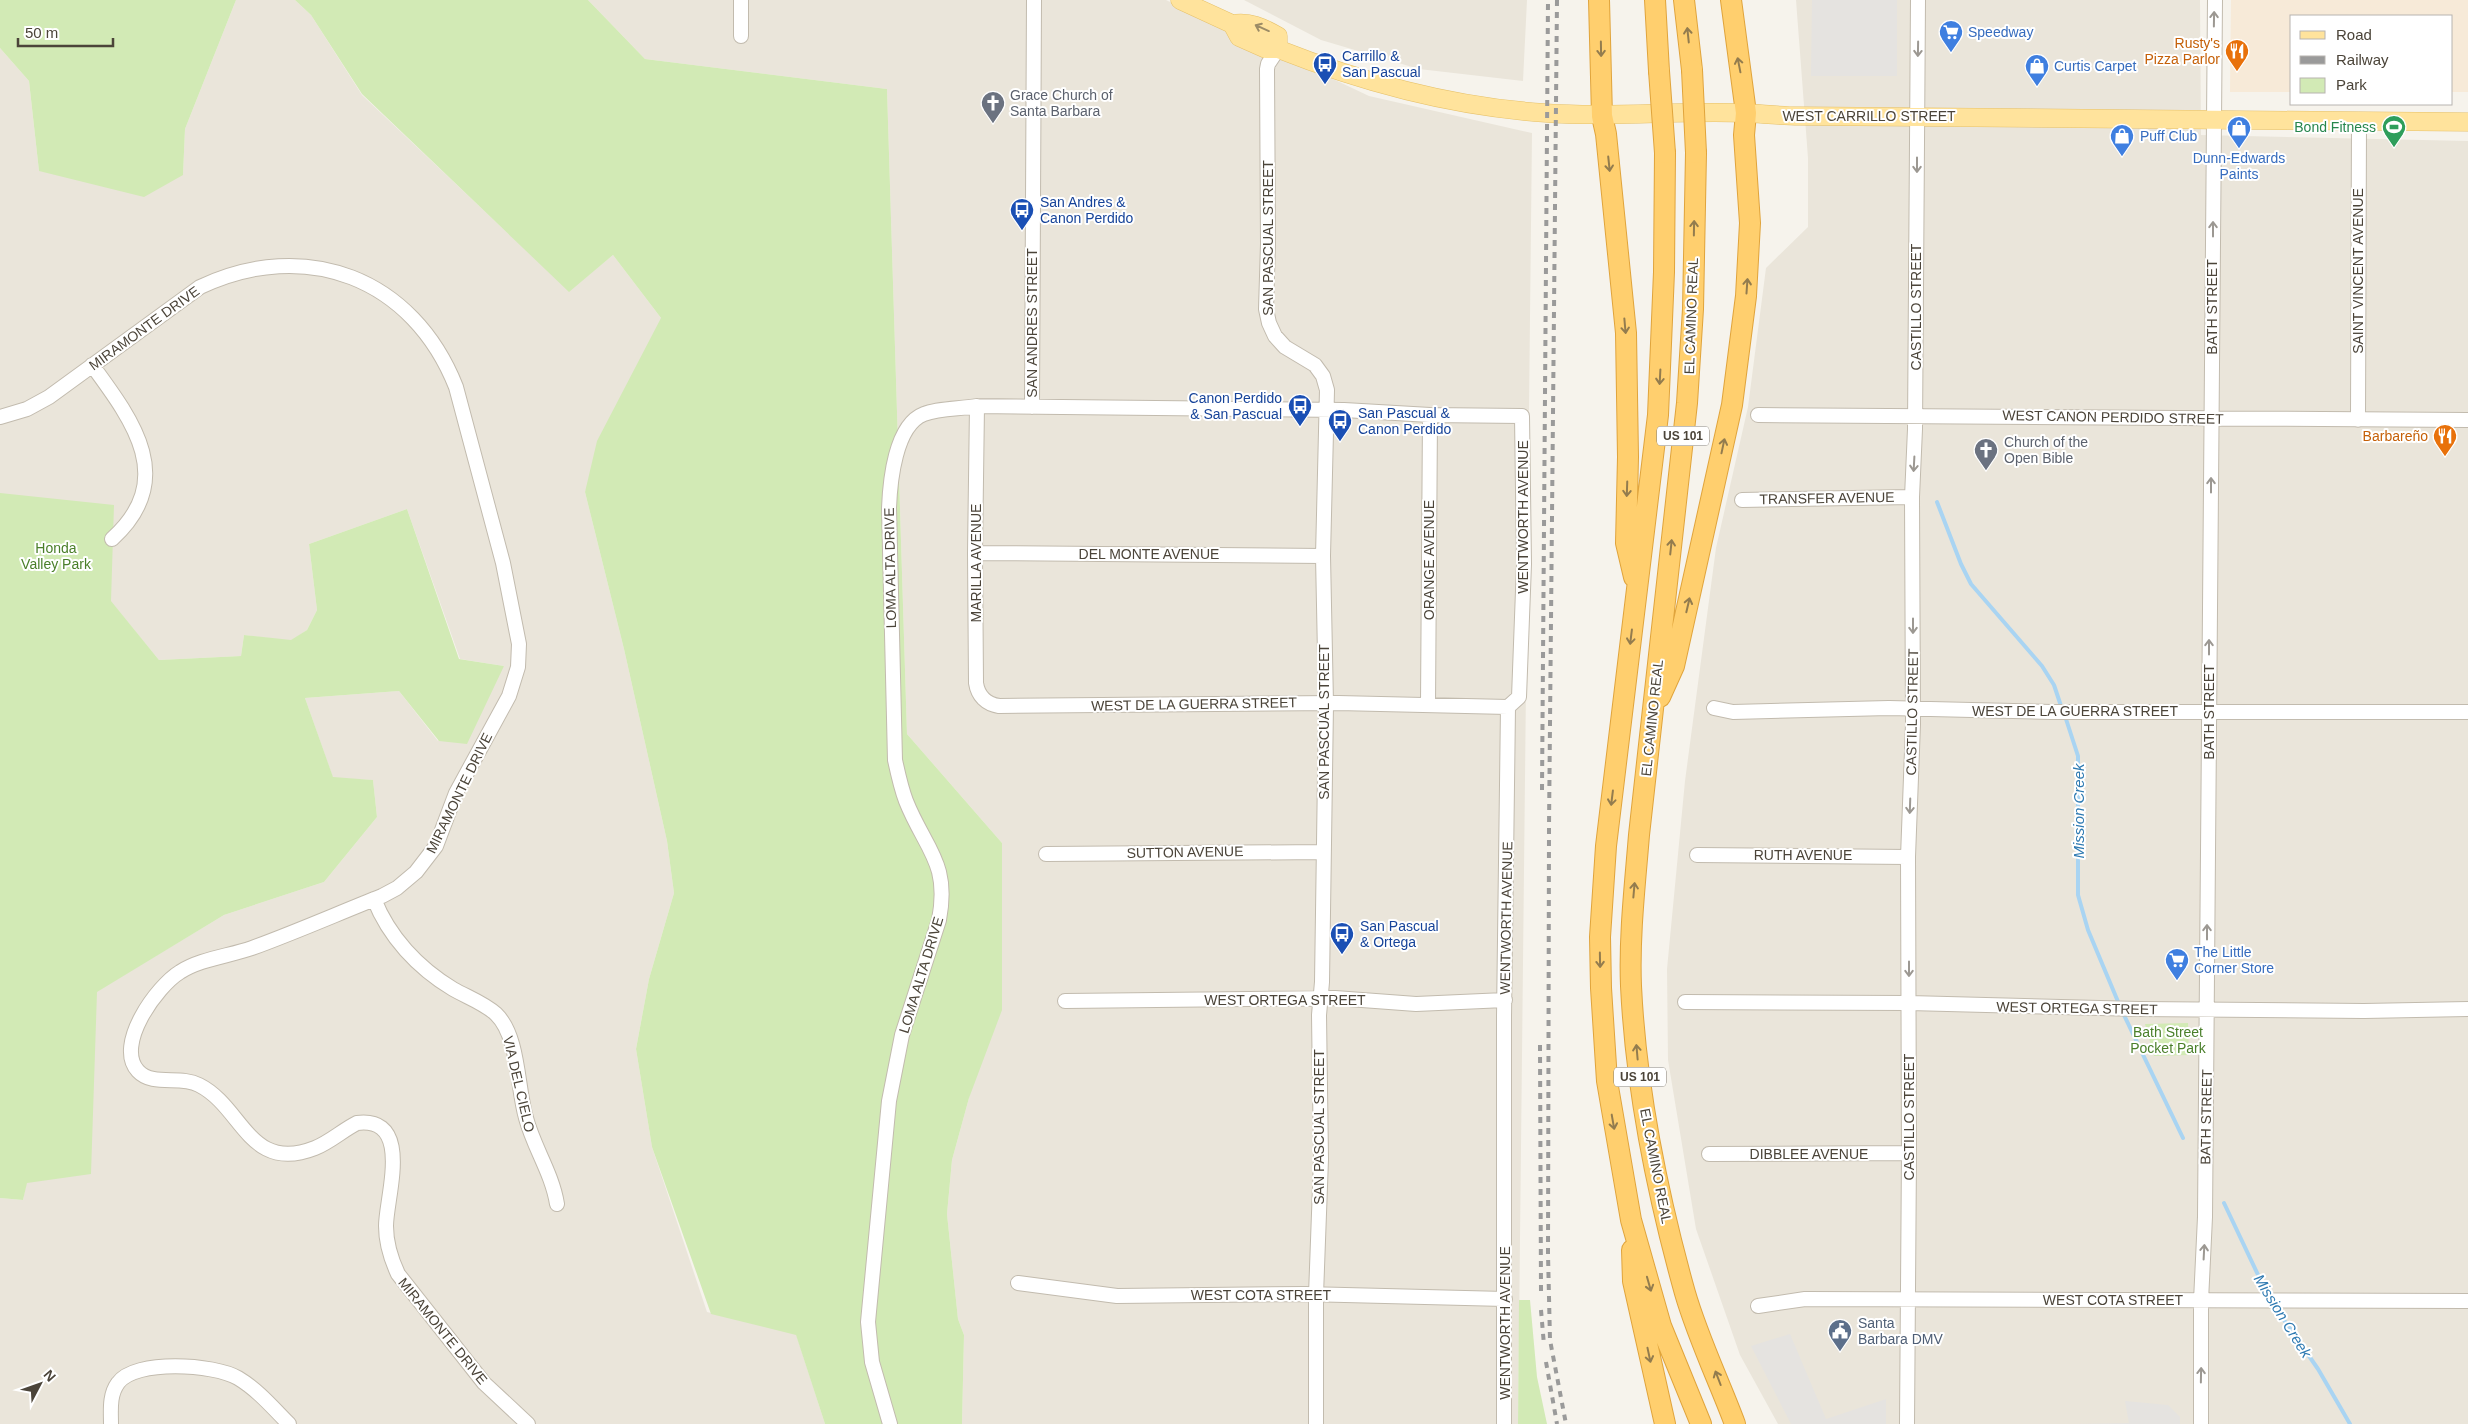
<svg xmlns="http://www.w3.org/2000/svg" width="2468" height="1424" viewBox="0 0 2468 1424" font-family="Helvetica,sans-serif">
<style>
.residential{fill:#eae5da}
.commercial{fill:#f7ead8}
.green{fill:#d2eab5}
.parking{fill:#e5e3e0}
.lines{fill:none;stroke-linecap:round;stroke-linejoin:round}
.stream{stroke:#a9d4f2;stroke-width:4}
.minor-casing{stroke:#c2bbae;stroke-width:16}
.major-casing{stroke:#e6c16a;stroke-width:19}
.highway-casing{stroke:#e0a43c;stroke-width:22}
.minor{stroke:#fff;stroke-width:14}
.major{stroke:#ffe39c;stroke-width:18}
.highway{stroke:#ffcf6e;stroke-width:20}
.rail{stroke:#9a9a9a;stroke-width:4;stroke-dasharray:6 6;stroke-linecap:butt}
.highway-bridge-casing{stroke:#e0a43c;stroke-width:22;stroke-linecap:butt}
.highway-bridge{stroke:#ffcf6e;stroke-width:20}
.oneway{stroke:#9c9892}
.oneway2{stroke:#9c8c66}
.oneway3{stroke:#937c4e}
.labels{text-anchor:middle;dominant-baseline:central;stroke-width:4;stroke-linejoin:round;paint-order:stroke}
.shield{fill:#fff;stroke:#817c74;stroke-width:1}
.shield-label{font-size:12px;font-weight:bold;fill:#4b4439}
.shop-label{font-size:14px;fill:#366cbe;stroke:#fff;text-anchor:start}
.food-label{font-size:14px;fill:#c56008;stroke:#fff;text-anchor:end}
.transit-label{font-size:14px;fill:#164399;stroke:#fff;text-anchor:start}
.worship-label{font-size:14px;fill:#5b616d;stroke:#fff;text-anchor:start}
.street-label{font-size:14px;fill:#4b4439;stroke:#fff}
.leisure-label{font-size:14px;fill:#27864d;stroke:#fff;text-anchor:end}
.park-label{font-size:14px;fill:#4a7f2a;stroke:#fff}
.service-label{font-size:14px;fill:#4e5e75;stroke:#fff;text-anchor:start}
.water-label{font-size:15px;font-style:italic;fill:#2e7ab2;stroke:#fff}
</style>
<rect width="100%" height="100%" fill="#f6f3ec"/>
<path class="residential" d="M 236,0 L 295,0 L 311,15 L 362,95 L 569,291 L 613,255 L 664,322 L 585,492 L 624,649 L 667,841 L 674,893 L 649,979 L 636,1049 L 652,1147 L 707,1312 L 796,1334 L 825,1424 L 0,1424 L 0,1198 L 23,1200 L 59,1014 L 224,915 L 324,882 L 377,817 L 373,780 L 333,778 L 305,698 L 399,691 L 438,741 L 504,666 L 460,659 L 407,509 L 309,544 L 317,610 L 307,630 L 291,641 L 244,635 L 241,656 L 159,660 L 43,519 L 0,516 L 0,48 L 29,81 L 39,171 L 183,175 L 185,129 Z
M 588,0 L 1166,0 L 1369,96 L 1532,133 L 1518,1424 L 962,1424 L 964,1335 L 958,1319 L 947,1214 L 952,1160 L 969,1098 L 1002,843 L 907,734 L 887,89 L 645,59 Z
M 1244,0 L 1527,0 L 1523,81 L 1419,69 L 1321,40 Z
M 1796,0 L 2200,0 L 2201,135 L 2468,141 L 2468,1424 L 1778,1424 L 1740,1355 L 1696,1229 L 1668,1060 L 1667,969 L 1685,781 L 1716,548 L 1748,407 L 1766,268 L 1808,227 L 1808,158 Z"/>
<path class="commercial" d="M 2231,0 L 2468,0 L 2468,92 L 2452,92 L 2452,16 L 2292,16 L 2292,92 L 2230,92 Z"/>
<path class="green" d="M 0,0 L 236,0 L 185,129 L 183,175 L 144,197 L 39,171 L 29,81 L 0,48 Z
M 295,0 L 588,0 L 645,59 L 887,89 L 907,734 L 1002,843 L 1002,1010 L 969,1098 L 952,1160 L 947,1214 L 958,1319 L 964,1335 L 962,1424 L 825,1424 L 796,1335 L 711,1314 L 652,1147 L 636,1049 L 649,979 L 674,893 L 667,841 L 624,649 L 585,492 L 597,441 L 661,318 L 613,255 L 569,292 L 362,94 L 311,15 Z
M 0,493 L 114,505 L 111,601 L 159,660 L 241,656 L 244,635 L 291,640 L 307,630 L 317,610 L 309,544 L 407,509 L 459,659 L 504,666 L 467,744 L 439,741 L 399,691 L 305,698 L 333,777 L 373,780 L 377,817 L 324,882 L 224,915 L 97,992 L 91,1174 L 27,1183 L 23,1200 L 0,1198 Z
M 2188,1023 L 2189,1055 L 2154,1056 L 2145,1024 Z
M 1519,1300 L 1530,1300 L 1537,1377 L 1547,1424 L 1518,1424 Z"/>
<path class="parking" d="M 1812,0 L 1897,0 L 1897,76 L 1811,76 Z
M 1790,1334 L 1826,1419 L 1886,1399 L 1886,1424 L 1791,1424 L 1751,1346 Z
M 2125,1401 L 2168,1405 L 2180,1417 L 2180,1424 L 2077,1424 L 2129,1423 Z"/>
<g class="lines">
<path class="stream" d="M 1937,502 L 1961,564 L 1971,584 L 2042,666 L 2054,685 L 2062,709
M 2065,716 L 2078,756 L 2078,895 L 2088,930 L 2119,1004
M 2123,1013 L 2183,1138
M 2224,1203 L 2269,1298
M 2273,1304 L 2318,1369 L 2350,1424"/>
<g class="minor-casing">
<path id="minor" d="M 741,0 L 741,36
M 1278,49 L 1268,64 L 1267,69 L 1268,244 L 1266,309 L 1269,323 L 1275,336 L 1285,347 L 1315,365 L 1323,376 L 1327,390 L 1323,556 L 1326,704 L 1322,982 L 1319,1015 L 1321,1159 L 1316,1295 L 1316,1424
M 92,365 C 134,422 177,480 112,539
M 977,406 L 975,553 L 976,683 C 978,696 986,704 999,706 L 1338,703 L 1508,707
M 1032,407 L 1034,0
M 1758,415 L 2468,420
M 0,417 L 27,409 L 49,397 L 200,287 C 306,237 413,278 456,387 L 503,563 L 519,644 L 518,667 L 509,696 L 456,793 L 436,846 L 416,872 L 397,888 L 382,896 C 339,913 296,932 252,948 C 229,956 200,959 180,972 C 157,986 114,1045 138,1071 C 153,1087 180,1075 199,1085 C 243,1107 249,1174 315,1148 C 330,1142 343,1130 357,1123 C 414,1116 386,1197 386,1226 C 386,1244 391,1259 398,1274 L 484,1383 L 528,1424
M 2358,420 L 2359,122
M 1742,500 L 1912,497
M 975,553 L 1323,556
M 1428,704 L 1430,415
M 1714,708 L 1733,712 L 1889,708 L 2051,712 L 2468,712
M 1046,854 L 1323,852
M 1697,855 L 1908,857
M 374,899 C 389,937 418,968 453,989 C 467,997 484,1003 496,1014 C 519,1036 517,1087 526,1118 C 534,1148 552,1173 557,1204
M 1065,1001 L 1335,998 L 1416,1004 L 1505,1000
M 1685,1002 L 1909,1003 L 2139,1009 L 2364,1011 L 2468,1009
M 1709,1154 L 1909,1153
M 1018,1283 L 1117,1296 L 1305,1294 L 1505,1299
M 1758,1306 L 1805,1299 L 2468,1301
M 111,1424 C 111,1411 109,1395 118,1383 C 135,1359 214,1364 238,1378 C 258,1390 273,1408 289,1424
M 890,1424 L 872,1362 L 868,1322 L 889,1101 L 902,1035 L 939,920 C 950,862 925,849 906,801 C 901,788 898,774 895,760 L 889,508 C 890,482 895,425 924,414 C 939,408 961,409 977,406 L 1344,410 L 1430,415 L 1522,416 L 1524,564 L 1519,697 L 1508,707 L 1504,1017 L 1504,1424
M 1907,1424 L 1909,1153 L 1908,857 L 1913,724 L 1912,497 L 1915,429 L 1918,0
M 2201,1424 L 2201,1301 L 2205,1217 L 2215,0"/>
</g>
<g class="major-casing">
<path id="major" d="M 1180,0 L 1232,24 L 1239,37 L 1266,49 L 1278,49 C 1364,83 1454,107 1546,113 C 1613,118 1680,110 1746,113 C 1764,114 1782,116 1799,116 L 2468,122
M 1232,24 C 1250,21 1262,27 1278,36 L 1278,49"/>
</g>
<g class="highway-casing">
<path id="highway" d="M 1599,0 L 1602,116 L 1606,134 L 1626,333 L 1628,457 L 1626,543 L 1634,577
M 1655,0 L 1659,71
M 1684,0 L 1692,70
M 1665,153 L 1664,272 L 1658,415 L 1606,846 L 1600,937 L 1601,988 L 1607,1081 L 1631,1220 L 1661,1326 L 1701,1424
M 1696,153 L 1693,309 L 1687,403 L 1639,835 C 1635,885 1629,936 1631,986 C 1636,1090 1657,1193 1685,1293 C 1698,1338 1719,1381 1735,1424
M 1660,697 L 1674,666 L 1732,405 L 1746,296 L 1750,223 L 1744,135 L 1746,113 L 1731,0
M 1632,1250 L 1633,1281 L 1665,1424"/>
</g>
<use href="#minor" class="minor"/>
<use href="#major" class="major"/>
<use href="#highway" class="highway"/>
<path class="rail" d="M 1557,0 L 1549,827 L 1548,1254 L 1550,1340 L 1566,1424
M 1542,790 L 1548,0
M 1540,1045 L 1541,1292
M 1541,1310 L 1544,1345
M 1546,1362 L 1557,1424"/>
<g class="highway-bridge-casing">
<path id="highway-bridge" d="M 1692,70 L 1696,153
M 1659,71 L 1665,153"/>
</g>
<use href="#highway-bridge" class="highway-bridge"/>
</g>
<defs><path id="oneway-shaft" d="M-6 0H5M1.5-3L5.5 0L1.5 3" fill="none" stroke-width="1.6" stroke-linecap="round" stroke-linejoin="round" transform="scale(1.25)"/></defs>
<g class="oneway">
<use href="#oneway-shaft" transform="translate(2214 19) rotate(-89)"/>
<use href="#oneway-shaft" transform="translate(1918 49) rotate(91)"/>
<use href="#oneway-shaft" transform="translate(1917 165) rotate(90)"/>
<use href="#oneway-shaft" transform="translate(2213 229) rotate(-90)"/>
<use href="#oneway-shaft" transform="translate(1914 464) rotate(93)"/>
<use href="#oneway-shaft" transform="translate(2211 485) rotate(-90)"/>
<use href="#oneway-shaft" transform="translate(1913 626) rotate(90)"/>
<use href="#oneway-shaft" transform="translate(2209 647) rotate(-90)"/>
<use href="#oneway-shaft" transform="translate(1910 806) rotate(92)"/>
<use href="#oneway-shaft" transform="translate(2207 932) rotate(-90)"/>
<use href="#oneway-shaft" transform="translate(1909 969) rotate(90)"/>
<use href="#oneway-shaft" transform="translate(2204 1252) rotate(-87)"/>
<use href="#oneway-shaft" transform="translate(2201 1375) rotate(-89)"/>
</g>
<use class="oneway2" href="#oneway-shaft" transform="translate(1262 28) rotate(-156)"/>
<g class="oneway3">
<use href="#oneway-shaft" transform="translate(1688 35) rotate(-96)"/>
<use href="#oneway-shaft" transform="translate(1601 49) rotate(89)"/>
<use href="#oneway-shaft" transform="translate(1739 65) rotate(-101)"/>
<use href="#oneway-shaft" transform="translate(1609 164) rotate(84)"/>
<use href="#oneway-shaft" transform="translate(1694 228) rotate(-89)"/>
<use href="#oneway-shaft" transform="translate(1747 286) rotate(-86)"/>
<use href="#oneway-shaft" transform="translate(1625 326) rotate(85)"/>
<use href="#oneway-shaft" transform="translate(1660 377) rotate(93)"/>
<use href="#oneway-shaft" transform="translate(1723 446) rotate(-78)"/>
<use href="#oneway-shaft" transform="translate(1627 489) rotate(92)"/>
<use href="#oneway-shaft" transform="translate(1671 547) rotate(-84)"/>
<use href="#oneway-shaft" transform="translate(1688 605) rotate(-77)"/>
<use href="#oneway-shaft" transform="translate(1631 637) rotate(97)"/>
<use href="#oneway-shaft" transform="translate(1612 798) rotate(97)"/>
<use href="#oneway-shaft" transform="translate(1634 890) rotate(-85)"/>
<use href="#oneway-shaft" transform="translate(1600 960) rotate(89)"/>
<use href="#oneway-shaft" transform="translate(1637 1052) rotate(-95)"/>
<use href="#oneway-shaft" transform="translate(1613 1122) rotate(80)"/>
<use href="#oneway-shaft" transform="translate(1649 1284) rotate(74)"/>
<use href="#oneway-shaft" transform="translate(1649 1355) rotate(78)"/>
<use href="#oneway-shaft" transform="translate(1718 1378) rotate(-111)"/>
</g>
<defs>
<g id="supermarket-pin" transform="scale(1.25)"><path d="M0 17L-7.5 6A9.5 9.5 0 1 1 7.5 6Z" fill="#3f7fe0" stroke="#fff"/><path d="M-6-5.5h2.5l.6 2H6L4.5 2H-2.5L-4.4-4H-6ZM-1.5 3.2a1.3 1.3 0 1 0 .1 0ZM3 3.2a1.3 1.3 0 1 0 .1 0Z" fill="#fff"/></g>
<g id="restaurant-pin" transform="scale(1.25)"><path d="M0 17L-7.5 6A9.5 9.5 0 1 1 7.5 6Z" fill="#e8710a" stroke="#fff"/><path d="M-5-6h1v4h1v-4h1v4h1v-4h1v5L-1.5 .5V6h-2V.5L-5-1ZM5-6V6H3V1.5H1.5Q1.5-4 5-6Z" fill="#fff"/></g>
<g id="bus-pin" transform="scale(1.25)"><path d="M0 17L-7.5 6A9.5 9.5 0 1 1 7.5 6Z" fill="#1a4fb4" stroke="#fff"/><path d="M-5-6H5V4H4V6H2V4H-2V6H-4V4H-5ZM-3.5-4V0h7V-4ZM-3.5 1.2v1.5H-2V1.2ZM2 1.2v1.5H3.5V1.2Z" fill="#fff"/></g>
<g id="shop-pin" transform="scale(1.25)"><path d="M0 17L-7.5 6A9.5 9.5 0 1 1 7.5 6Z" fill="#3f7fe0" stroke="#fff"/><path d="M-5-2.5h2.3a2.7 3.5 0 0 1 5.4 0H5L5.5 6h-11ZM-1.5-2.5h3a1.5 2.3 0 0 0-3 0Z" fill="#fff"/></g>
<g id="church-pin" transform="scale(1.25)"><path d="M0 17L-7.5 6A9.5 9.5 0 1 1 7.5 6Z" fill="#6b7280" stroke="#fff"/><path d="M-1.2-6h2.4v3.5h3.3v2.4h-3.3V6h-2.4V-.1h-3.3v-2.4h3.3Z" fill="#fff"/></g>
<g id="stadium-pin" transform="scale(1.25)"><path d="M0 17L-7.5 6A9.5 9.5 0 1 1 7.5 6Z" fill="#2e9e5b" stroke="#fff"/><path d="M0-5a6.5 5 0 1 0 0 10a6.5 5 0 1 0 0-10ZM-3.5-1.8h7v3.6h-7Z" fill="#fff"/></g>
<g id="civic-pin" transform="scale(1.25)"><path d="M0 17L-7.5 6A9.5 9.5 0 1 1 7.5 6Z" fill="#5c6f8a" stroke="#fff"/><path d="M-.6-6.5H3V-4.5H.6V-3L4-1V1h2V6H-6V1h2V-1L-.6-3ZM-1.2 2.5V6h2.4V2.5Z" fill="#fff"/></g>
</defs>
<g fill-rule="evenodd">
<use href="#supermarket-pin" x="1951" y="32"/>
<use href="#restaurant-pin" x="2237" y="51"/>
<use href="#bus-pin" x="1325" y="64"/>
<use href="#shop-pin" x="2037" y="66"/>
<use href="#church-pin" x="993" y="103"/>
<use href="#stadium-pin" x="2394" y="127"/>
<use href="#shop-pin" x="2239" y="128"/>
<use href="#shop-pin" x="2122" y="136"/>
<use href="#bus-pin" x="1022" y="210"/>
<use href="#bus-pin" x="1300" y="406"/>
<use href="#bus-pin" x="1340" y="421"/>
<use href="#restaurant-pin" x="2445" y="436"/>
<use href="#church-pin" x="1986" y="450"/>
<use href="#bus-pin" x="1342" y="934"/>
<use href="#supermarket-pin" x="2177" y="960"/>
<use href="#civic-pin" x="1840" y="1331"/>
</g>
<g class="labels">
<g class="shield">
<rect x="1657" y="426.5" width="52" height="19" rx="4"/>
<rect x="1614" y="1067.5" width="52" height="19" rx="4"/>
</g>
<g class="shield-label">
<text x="1683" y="436">US 101</text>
<text x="1640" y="1077">US 101</text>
</g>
<g class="shop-label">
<text x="1968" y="32">Speedway</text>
<text x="2054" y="66">Curtis Carpet</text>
<text x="2140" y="136">Puff Club</text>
<text x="2239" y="158" text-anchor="middle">Dunn-Edwards<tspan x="2239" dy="16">Paints</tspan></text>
<text x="2194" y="952">The Little<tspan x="2194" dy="16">Corner Store</tspan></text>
</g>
<g class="food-label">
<text x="2220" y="43">Rusty's<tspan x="2220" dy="16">Pizza Parlor</tspan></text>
<text x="2428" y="436">Barbareño</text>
</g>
<g class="transit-label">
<text x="1342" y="56">Carrillo &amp;<tspan x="1342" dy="16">San Pascual</tspan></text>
<text x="1040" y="202">San Andres &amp;<tspan x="1040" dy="16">Canon Perdido</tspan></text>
<text x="1282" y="398" text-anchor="end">Canon Perdido<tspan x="1282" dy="16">&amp; San Pascual</tspan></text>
<text x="1358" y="413">San Pascual &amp;<tspan x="1358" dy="16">Canon Perdido</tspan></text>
<text x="1360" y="926">San Pascual<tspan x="1360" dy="16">&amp; Ortega</tspan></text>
</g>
<g class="worship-label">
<text x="1010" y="95">Grace Church of<tspan x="1010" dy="16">Santa Barbara</tspan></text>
<text x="2004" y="442">Church of the<tspan x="2004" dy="16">Open Bible</tspan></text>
</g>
<g class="street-label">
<text x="1869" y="116">WEST CARRILLO STREET</text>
<text transform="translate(1268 238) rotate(-90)">SAN PASCUAL STREET</text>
<text transform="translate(2358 271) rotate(-90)">SAINT VINCENT AVENUE</text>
<text transform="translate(1916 307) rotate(-90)">CASTILLO STREET</text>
<text transform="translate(2212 307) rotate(-90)">BATH STREET</text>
<text transform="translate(1691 316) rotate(-88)">EL CAMINO REAL</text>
<text transform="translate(1032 323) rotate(-90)">SAN ANDRES STREET</text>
<text transform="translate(144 328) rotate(-36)">MIRAMONTE DRIVE</text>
<text transform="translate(2113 417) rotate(1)">WEST CANON PERDIDO STREET</text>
<text transform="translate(1827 498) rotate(-1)">TRANSFER AVENUE</text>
<text transform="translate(1523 517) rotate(-90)">WENTWORTH AVENUE</text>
<text x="1149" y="554">DEL MONTE AVENUE</text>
<text transform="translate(1429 560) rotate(-90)">ORANGE AVENUE</text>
<text transform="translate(976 563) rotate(-90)">MARILLA AVENUE</text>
<text transform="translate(890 568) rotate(-91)">LOMA ALTA DRIVE</text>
<text transform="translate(1194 704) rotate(-1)">WEST DE LA GUERRA STREET</text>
<text x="2075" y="711">WEST DE LA GUERRA STREET</text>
<text transform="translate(1912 712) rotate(-89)">CASTILLO STREET</text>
<text transform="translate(2209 712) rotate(-90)">BATH STREET</text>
<text transform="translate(1652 718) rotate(-84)">EL CAMINO REAL</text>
<text transform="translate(1324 722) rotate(-90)">SAN PASCUAL STREET</text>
<text transform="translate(459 793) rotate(-64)">MIRAMONTE DRIVE</text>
<text transform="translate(1185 852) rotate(-1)">SUTTON AVENUE</text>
<text x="1803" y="855">RUTH AVENUE</text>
<text transform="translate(1506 918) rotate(-89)">WENTWORTH AVENUE</text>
<text transform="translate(921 975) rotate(-73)">LOMA ALTA DRIVE</text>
<text x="1285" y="1000">WEST ORTEGA STREET</text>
<text transform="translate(2077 1008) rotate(1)">WEST ORTEGA STREET</text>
<text transform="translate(519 1084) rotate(77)">VIA DEL CIELO</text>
<text transform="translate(1909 1117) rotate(-90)">CASTILLO STREET</text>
<text transform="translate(2206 1117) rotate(-89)">BATH STREET</text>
<text transform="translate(1319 1127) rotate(-90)">SAN PASCUAL STREET</text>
<text x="1809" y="1154">DIBBLEE AVENUE</text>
<text transform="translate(1656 1166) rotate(79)">EL CAMINO REAL</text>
<text x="1261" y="1295">WEST COTA STREET</text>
<text x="2113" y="1300">WEST COTA STREET</text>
<text transform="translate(1505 1323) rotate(-90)">WENTWORTH AVENUE</text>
<text transform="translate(443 1331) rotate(51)">MIRAMONTE DRIVE</text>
</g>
<g class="leisure-label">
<text x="2376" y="127">Bond Fitness</text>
</g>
<g class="park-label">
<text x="56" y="548">Honda<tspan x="56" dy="16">Valley Park</tspan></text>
<text x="2168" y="1032">Bath Street<tspan x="2168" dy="16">Pocket Park</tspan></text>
</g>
<g class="service-label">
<text x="1858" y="1323">Santa<tspan x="1858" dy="16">Barbara DMV</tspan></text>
</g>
<g class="water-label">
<text transform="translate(2078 811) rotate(-90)">Mission Creek</text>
<text transform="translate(2283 1316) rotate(58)">Mission Creek</text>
</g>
</g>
<rect x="2290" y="15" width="162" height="90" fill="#ffffff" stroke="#b7b4b0"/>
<rect x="2300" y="31" width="25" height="8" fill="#ffe39c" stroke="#b7b4b0"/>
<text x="2336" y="40" font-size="15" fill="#4b4439">Road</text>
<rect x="2300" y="56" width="25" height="8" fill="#9a9a9a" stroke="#b7b4b0"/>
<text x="2336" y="65" font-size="15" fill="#4b4439">Railway</text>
<rect x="2300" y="78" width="25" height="15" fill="#d2eab5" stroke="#b7b4b0"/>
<text x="2336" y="90" font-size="15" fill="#4b4439">Park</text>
<g transform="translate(40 1384) rotate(49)" stroke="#ffffff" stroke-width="4" paint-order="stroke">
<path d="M0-4L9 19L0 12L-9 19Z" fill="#4b4439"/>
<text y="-8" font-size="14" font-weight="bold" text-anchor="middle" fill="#4b4439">N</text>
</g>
<path d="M18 38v8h95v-8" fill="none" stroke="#4b4439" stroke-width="2.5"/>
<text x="25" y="38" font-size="15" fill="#4b4439" stroke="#ffffff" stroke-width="4" paint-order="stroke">50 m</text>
</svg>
